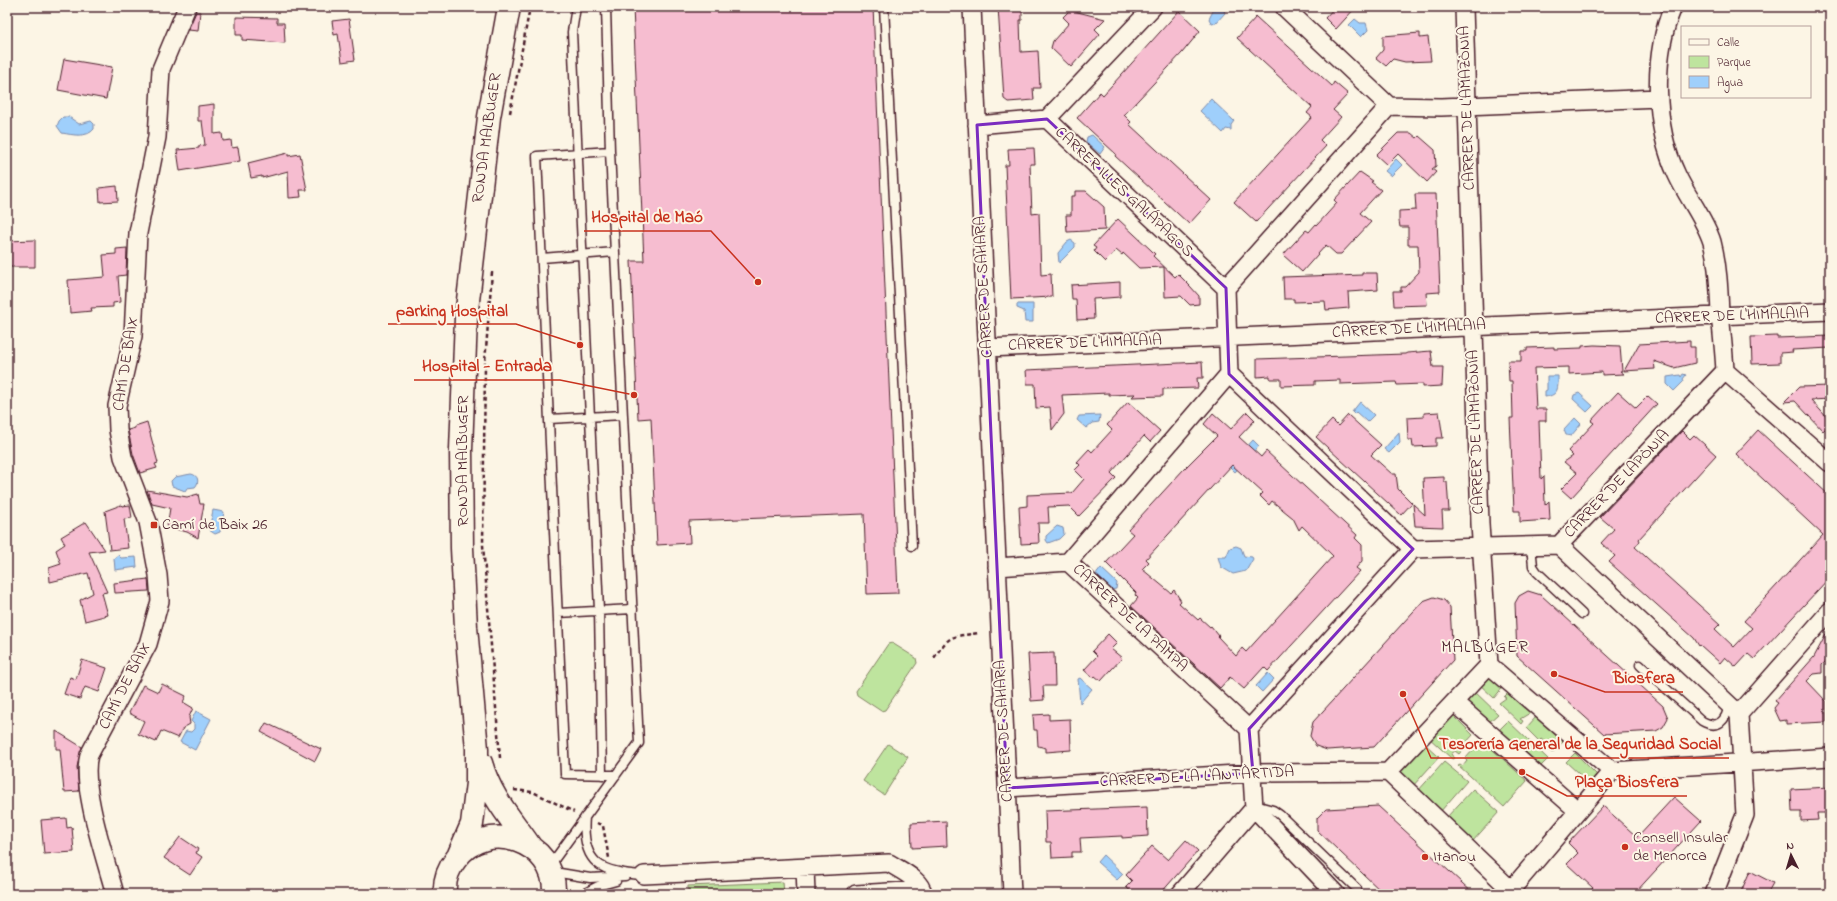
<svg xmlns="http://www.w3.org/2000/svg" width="1837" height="901" viewBox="0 0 1837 901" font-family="'Indie Flower',sans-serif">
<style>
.green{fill:#bee49e;stroke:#848264}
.water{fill:#9fcffb;stroke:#7d89a8}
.building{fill:#f6bdd0;stroke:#4a1f2b;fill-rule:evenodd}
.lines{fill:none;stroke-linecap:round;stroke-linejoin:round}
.lane-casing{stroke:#4a1f2b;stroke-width:11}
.street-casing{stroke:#4a1f2b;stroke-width:20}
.secondary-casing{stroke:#4a1f2b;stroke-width:25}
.path{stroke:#4a1f2b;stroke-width:2.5;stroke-dasharray:4 3;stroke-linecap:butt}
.lane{stroke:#fcf5e5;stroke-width:8}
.street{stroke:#fcf5e5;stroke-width:17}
.secondary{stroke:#fcf5e5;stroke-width:22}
.marked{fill:none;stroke:#7b2cbf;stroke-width:3;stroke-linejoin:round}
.poi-dot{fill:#c8321e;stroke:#fcf5e5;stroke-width:1.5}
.labels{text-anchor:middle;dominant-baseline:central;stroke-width:4;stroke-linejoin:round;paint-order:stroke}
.street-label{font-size:16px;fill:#4a1f2b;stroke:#fcf5e5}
.poi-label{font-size:16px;fill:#4a1f2b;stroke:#fcf5e5;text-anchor:start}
.neighbourhood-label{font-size:17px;letter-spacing:1px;fill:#4a1f2b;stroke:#fcf5e5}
.leader{fill:none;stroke:#c8321e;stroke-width:1.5}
.callout-dot{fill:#c8321e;stroke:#fcf5e5;stroke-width:1.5}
.callout-label{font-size:17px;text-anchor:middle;font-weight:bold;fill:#c8321e;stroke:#fcf5e5;stroke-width:4;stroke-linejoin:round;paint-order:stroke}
</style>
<rect width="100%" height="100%" fill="#fcf5e5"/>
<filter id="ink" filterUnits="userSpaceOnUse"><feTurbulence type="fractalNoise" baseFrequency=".025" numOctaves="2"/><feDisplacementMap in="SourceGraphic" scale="8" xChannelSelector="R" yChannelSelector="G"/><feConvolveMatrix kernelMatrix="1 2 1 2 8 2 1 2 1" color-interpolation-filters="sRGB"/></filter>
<g filter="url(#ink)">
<path class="green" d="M 892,643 L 916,658 L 917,663 L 885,710 L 881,711 L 857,695 L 856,691 L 888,644 Z
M 1486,672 L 1503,687 L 1494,698 L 1477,682 Z
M 1472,689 L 1498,714 L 1488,723 L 1462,698 Z
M 1508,693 L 1530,713 L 1520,719 L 1523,721 L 1521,724 L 1499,703 L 1506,698 L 1504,697 Z
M 1450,712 L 1473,735 L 1463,746 L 1464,748 L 1459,754 L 1455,751 L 1451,754 L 1454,758 L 1452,759 L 1427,736 Z
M 1536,717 L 1563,742 L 1552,753 L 1545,746 L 1546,743 L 1541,739 L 1539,741 L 1526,728 Z
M 1508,721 L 1548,759 L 1538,769 L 1497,732 Z
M 1482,740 L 1527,781 L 1504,807 L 1458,765 L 1460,764 L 1463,766 L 1467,761 L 1465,759 Z
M 1422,741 L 1439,757 L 1412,787 L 1395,772 Z
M 888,744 L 908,757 L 884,795 L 863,781 Z
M 1575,753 L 1599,777 L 1591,785 L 1566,762 Z
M 1444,762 L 1467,781 L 1440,812 L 1417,792 Z
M 1473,789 L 1499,812 L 1472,842 L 1446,818 Z
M 783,882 L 784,894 L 688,894 L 688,886 Z"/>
<path class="water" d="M 1215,7 L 1223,7 L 1225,13 L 1216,23 L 1212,24 L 1209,19 Z
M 1355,19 L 1360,23 L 1366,23 L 1368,30 L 1361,37 L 1349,25 Z
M 1211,99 L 1234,121 L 1231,125 L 1231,130 L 1226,129 L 1223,133 L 1200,111 Z
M 63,117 L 69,117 L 79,124 L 91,121 L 94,124 L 94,129 C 87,138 73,135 62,133 L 57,126 L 59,121 Z
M 1092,135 L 1105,147 L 1100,154 L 1086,142 L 1087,137 Z
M 1396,159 L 1402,165 L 1391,176 L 1385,171 Z
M 1071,240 L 1075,243 L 1075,247 L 1059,263 L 1058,253 L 1067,242 Z
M 1017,304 L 1033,304 L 1033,322 L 1025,322 L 1024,311 L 1017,308 Z
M 1683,374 L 1686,375 L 1683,379 L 1684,381 L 1674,391 L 1667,384 L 1667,377 L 1680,375 L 1681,377 Z
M 1547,376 L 1558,376 C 1558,388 1559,395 1545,397 L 1545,391 L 1547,390 Z
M 1579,393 L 1593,406 L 1587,412 L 1573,399 L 1574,395 Z
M 1360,402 L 1374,415 L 1367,422 L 1356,412 L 1354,414 L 1352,412 Z
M 1100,415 L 1099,422 L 1092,423 L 1086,428 L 1077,420 L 1079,416 Z
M 1575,418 L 1581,424 L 1571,436 L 1566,435 L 1564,430 Z
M 1399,432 L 1400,442 L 1389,453 L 1384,449 Z
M 1253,440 L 1259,446 L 1235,472 L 1229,466 Z
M 191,474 C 198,475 200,482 195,487 L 187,488 L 185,491 L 172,486 L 171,481 L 175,477 Z
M 213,510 L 224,512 L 220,532 L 215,534 L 209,530 Z
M 1057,526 L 1063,528 L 1064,534 L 1059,539 L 1048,543 L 1046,540 L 1046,536 Z
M 1236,546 L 1241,548 L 1244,556 L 1252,557 L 1253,559 L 1246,571 L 1233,574 L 1221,567 L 1218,557 L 1226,557 L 1230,548 Z
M 118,555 L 121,558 L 136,557 L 137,567 L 115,570 L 114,558 Z
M 1101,568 L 1117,583 L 1116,589 L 1110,590 L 1095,576 Z
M 1268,673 L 1274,679 L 1262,692 L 1256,686 Z
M 1080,678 L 1092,689 L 1080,703 L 1078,679 Z
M 196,711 L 211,719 L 195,750 L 180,742 L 186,731 L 191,732 L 194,729 L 194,724 L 191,721 Z
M 1103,855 L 1123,874 L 1117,880 L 1097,862 Z"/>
<path class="building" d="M 633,7 L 666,7 L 666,10 L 745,7 L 873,7 L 898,593 L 867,594 L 864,514 L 689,521 L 690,543 L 657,545 L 651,418 L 638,419 L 631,261 L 644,261 Z
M 998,7 L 1022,7 L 1022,20 L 1020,20 L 1021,52 L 1038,51 L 1040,88 L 1033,88 L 1034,100 L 1008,102 L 1004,99 Z
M 1335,7 L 1356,7 L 1336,29 L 1325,18 Z
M 1070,10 L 1105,19 L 1095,29 L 1100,34 L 1071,67 L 1051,48 L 1053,41 L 1069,23 L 1063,17 Z
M 1179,11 L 1200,31 L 1182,53 L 1124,115 L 1131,122 L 1129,124 L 1211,200 L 1189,224 L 1115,156 L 1116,154 L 1077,118 L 1100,92 L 1103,95 Z
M 196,12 L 200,12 L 198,31 L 188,30 Z
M 236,17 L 277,18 L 277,23 L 284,23 L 285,43 L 242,40 L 242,35 L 236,35 Z
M 1256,17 L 1332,86 L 1334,82 L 1348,94 L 1333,110 L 1341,117 L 1320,140 L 1326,146 L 1256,222 L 1234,202 L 1312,117 L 1307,113 L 1312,107 L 1237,38 Z
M 349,19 L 355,60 L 342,62 L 338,34 L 334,35 L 332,21 Z
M 1420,33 L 1420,38 L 1428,37 L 1431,61 L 1405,62 L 1393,59 L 1386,66 L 1376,58 L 1383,50 L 1383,36 Z
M 64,59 L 112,67 L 106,99 L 58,90 Z
M 214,104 L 214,134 L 222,133 L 223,141 L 231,140 L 232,148 L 238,147 L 240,161 L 180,171 L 177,150 L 199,148 L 199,146 L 205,145 L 202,121 L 198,121 L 198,106 Z
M 1398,133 L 1411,133 L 1417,138 L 1419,136 L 1435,150 L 1436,166 L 1432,169 L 1436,172 L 1427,182 L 1398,154 L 1387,165 L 1376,155 Z
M 1034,148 L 1035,164 L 1030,164 L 1032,214 L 1039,213 L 1041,275 L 1051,274 L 1052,297 L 1011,299 L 1005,165 L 1009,165 L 1008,149 Z
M 288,153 L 288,156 L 300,154 L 307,190 L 300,190 L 301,197 L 289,198 L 288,171 L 262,178 L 262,176 L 251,178 L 248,163 Z
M 1360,172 L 1373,181 L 1371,182 L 1381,190 L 1360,213 L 1371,222 L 1341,254 L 1336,254 L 1326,245 L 1302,272 L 1283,255 L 1306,230 L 1309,232 L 1316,224 L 1317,225 L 1337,203 L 1334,200 Z
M 117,186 L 118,201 L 100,202 L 99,188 Z
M 1075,191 L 1086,191 L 1104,207 L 1105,230 L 1067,232 L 1066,215 L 1071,215 L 1071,196 L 1075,196 Z
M 1415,194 L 1436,194 L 1440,292 L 1426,293 L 1427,305 L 1394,306 L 1393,291 L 1401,291 L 1401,287 L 1405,287 L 1419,272 L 1418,245 L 1408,245 L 1408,227 L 1400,227 L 1399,221 L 1399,211 L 1416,210 Z
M 1118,219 L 1151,250 L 1155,254 L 1153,256 L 1175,277 L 1178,274 L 1190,286 L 1199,296 L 1199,304 L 1190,305 L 1181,296 L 1165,297 L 1164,267 L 1139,268 L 1123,253 L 1122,255 L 1116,250 L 1105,262 L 1094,251 L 1096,248 L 1093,246 Z
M 35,240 L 35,267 L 7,267 L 7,241 Z
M 127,248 L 126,275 L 118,276 L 120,302 L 113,303 L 113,307 L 91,308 L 92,311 L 70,313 L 68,280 L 105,277 L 103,255 L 116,254 L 116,249 Z
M 1362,273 L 1377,273 L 1378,290 L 1348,292 L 1349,308 L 1326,310 L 1325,301 L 1294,302 L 1294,299 L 1284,299 L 1283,277 L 1337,275 L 1337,276 L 1362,275 Z
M 1120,282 L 1120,297 L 1093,299 L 1094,319 L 1077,320 L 1076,299 L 1072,299 L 1071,285 Z
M 1777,336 L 1777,338 L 1830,336 L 1830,348 L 1792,350 L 1793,352 L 1780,353 L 1780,363 L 1752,364 L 1751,337 Z
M 1690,341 L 1690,347 L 1695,347 L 1695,363 L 1674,368 L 1654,361 L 1655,369 L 1624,371 L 1639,344 Z
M 1594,345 L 1620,346 L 1622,371 L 1620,371 L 1624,374 L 1602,375 L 1602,372 L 1569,374 L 1569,367 L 1534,368 L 1536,409 L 1546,409 L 1546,421 L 1539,421 L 1541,479 L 1544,476 L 1545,505 L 1549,501 L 1550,520 L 1520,522 L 1520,511 L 1514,511 L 1510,418 L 1513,418 L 1512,381 L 1509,381 L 1508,361 L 1521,361 L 1521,351 L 1527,351 L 1527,348 L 1554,347 L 1554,349 L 1582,348 L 1582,346 Z
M 1431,351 L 1433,367 L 1443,367 L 1442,386 L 1423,387 L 1423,384 L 1397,385 L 1396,382 L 1340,384 L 1340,380 L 1315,381 L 1315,385 L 1281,386 L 1281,379 L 1270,379 L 1270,376 L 1257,377 L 1257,359 L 1405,354 L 1407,353 Z
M 1202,362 L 1203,378 L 1197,378 L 1198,388 L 1163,389 L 1163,396 L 1132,397 L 1135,394 L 1109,395 L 1109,393 L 1062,395 L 1064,414 L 1052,430 L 1050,407 L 1036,408 L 1035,384 L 1027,384 L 1026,370 Z
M 1830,386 L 1830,399 L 1811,400 L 1830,421 L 1830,424 L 1823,431 L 1795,401 L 1784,402 L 1799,387 Z
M 1618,392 L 1636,408 L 1648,396 L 1657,404 L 1571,498 L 1561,489 L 1577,473 L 1564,462 L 1573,456 L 1568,451 L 1594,423 L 1591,421 Z
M 1128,402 L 1160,431 L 1150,442 L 1144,436 L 1111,473 L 1116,478 L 1079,516 L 1069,506 L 1048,507 L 1049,523 L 1038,523 L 1039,543 L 1021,544 L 1019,507 L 1027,506 L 1027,495 L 1072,493 L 1084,479 L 1075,470 L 1080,465 L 1077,462 L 1089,449 L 1092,452 L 1112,430 L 1107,425 Z
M 1247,412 L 1255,420 L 1239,437 L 1261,457 L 1266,451 L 1357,535 L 1355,538 L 1362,545 L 1362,561 L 1356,568 L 1360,571 L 1268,671 L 1264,667 L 1244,689 L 1230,677 L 1220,688 L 1131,606 L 1138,598 L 1135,595 L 1136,593 L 1106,563 L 1133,534 L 1128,530 L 1184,469 L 1217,436 L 1204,424 L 1213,413 L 1231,429 ZM 1232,465 L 1263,493 L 1260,496 L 1269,505 L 1272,501 L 1293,518 L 1299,530 L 1302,526 L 1333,556 L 1246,652 L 1242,648 L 1236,656 L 1218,637 L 1219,636 L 1211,626 L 1210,627 L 1200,618 L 1198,620 L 1179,603 L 1181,601 L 1174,590 L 1171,593 L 1142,569 L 1149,562 L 1146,559 Z
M 1439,412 L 1443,438 L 1436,438 L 1436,446 L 1413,447 L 1412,440 L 1408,440 L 1407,418 L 1424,417 L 1424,413 Z
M 1348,415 L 1381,445 L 1371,455 L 1392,474 L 1396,474 L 1398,489 L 1412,503 L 1401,515 L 1316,437 L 1332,420 L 1338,426 Z
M 147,422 L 158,463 L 155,464 L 157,468 L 140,473 L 133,454 L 128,430 L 135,428 L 135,426 Z
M 1758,430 L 1830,496 L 1830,577 L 1754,659 L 1748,654 L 1736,667 L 1725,657 L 1720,663 L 1700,645 L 1699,646 L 1694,638 L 1609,562 L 1615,556 L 1601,543 L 1614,529 L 1600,517 L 1682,431 L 1690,439 L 1694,435 L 1716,455 L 1639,539 L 1640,541 L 1635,547 L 1720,624 L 1715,629 L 1734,647 L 1752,628 L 1744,621 L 1823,535 L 1736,454 Z
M 1444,477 L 1444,482 L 1447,482 L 1449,511 L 1442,511 L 1443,527 L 1415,526 L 1413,504 L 1425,515 L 1423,478 Z
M 147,490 L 187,497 L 198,494 L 200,504 L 204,504 L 198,538 L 187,532 L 167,527 L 170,508 L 152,504 Z
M 121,505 L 122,506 L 130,505 L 132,518 L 124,519 L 128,548 L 110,550 L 105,511 Z
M 86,522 L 105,550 L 89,552 L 107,592 L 102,593 L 108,615 L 85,621 L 80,600 L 93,593 L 88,573 L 50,582 L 49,568 L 61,564 L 56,550 L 65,544 L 61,537 Z
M 148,579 L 149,591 L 115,593 L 114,583 Z
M 1528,591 L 1541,595 L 1663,706 L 1668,718 L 1663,727 L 1656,731 L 1604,734 L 1517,656 L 1515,603 L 1519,596 Z
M 1434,597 L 1444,600 L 1450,607 L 1453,660 L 1374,747 L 1327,750 L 1316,746 L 1310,736 L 1313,722 L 1423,601 Z
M 1830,627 L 1830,657 L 1822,665 L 1822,673 L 1814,674 L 1807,681 L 1826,701 L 1826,722 L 1786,724 L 1786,720 L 1780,721 L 1774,708 L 1778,703 L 1775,701 L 1814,657 Z
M 1108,634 L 1117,643 L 1111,649 L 1122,658 L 1101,681 L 1095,676 L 1093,678 L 1084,670 L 1097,656 L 1092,651 Z
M 1054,653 L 1055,686 L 1043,686 L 1044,700 L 1031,701 L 1028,654 Z
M 82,660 L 107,668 L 99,692 L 85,687 L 80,699 L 64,694 L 70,677 L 76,679 Z
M 162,684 L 186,696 L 183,702 L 193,708 L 189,717 L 190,724 L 183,728 L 178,738 L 161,731 L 156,742 L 138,734 L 144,721 L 129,713 L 143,685 L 158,692 Z
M 1049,714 L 1049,720 L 1070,719 L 1071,750 L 1046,752 L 1046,748 L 1038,746 L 1037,730 L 1034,730 L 1033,715 Z
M 266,723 L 321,749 L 315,761 L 261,732 Z
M 56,731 L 82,747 L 77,767 L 79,791 L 64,792 L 60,749 L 56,749 Z
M 1830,787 L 1830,813 L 1817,813 L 1818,820 L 1801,821 L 1801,812 L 1792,812 L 1791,789 Z
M 1674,797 L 1701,821 L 1634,894 L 1589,894 L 1593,888 L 1567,864 L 1578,853 L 1568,843 L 1603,806 L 1637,837 Z
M 1378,806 L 1474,894 L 1384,894 L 1317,830 L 1317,818 L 1326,809 Z
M 1147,807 L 1148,836 L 1122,838 L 1122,836 L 1080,838 L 1081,852 L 1072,852 L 1072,857 L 1052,858 L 1051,842 L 1046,842 L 1045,811 Z
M 66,818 L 67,828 L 72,827 L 74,852 L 44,854 L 41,820 Z
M 946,821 L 947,846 L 912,848 L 911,823 Z
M 180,837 L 198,849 L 196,853 L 202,857 L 190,875 L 164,858 Z
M 1186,840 L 1198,851 L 1160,894 L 1134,894 L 1126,887 L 1132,881 L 1126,875 L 1152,846 L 1168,860 Z
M 1750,871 L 1773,883 L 1767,894 L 1740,894 Z"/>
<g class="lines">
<g class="lane-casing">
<path id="lane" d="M 576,7 L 572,32 L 599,610 L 602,775
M 884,7 L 912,546
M 610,151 L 537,156 L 565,774 L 616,775
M 542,258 L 615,252
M 549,419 L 623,415
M 1531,546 L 1533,566 L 1537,572 L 1582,614
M 558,613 L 633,609
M 1640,665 L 1702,721 C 1718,730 1726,721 1729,705
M 1255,805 L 1273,810 L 1280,815 L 1357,889
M 585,817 C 581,864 601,873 644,875
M 549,867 L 639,743 L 610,151 L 606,7
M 554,872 L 590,878 L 625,876
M 583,894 L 598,886 L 616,881"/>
</g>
<g class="street-casing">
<path id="street" d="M 972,7 L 1012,894
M 1153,7 L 1047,119 L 1226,288
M 1464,7 L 1480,524 L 1489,665
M 1673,7 C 1652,56 1654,127 1677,175 C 1687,197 1705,219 1712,242 C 1718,265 1719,289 1720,314 C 1722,333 1724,352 1725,371 L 1830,463
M 1389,106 L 1441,107 L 1659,98
M 977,125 L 1047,119
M 987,348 L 1830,311
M 1725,371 L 1559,545 L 1739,714 L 1830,611
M 1229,374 L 1413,549 L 1249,729 L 1068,562 L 1229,374 L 1226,288 L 1389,106 L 1284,7
M 1413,549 L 1559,545
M 997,567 L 1068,562
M 1489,665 L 1612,771
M 1454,702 L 1578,811
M 1249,729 L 1254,808 L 1336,894
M 1612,771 L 1830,757
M 1388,772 L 1511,890
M 1388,772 L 1489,665
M 1007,788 L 1253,773 L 1388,772
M 805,867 L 806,894
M 644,875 L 889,863 C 900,870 921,879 923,894
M 1511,890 L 1612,771
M 115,894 C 106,860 80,786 89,755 L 148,644 L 160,601 L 158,575 L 148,522 L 123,457 L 118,430 L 117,406 L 133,336 L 138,233 L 157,137 L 161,69 L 187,7
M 856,894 L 922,890
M 1180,894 L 1254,808
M 1714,894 L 1745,815 L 1739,714"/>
</g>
<g class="secondary-casing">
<path id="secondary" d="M 481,763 C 491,798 511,818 530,846
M 459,854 L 472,824 L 477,783 L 477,749 L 466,627 L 462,548 L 461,450 L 466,318 L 489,117 L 509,7
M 445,894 C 444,882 448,869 456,859 C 486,817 557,841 554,894"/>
</g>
<path class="path" d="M 510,113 L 530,7
M 492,272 L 485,362 L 483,545 L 500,758
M 934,658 C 950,634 951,637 979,633
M 514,790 L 533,792 L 574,812
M 597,823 L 603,826 L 609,858"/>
<use href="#lane" class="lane"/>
<use href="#street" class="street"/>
<use href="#secondary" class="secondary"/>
</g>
</g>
<path class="marked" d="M 1047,119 L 1226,288 L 1229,374 L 1413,549 L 1249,729 L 1253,773 L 1007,788 L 977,125 Z"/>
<g class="poi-dot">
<rect x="150" y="521" width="8" height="8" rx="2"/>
<circle cx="1625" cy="847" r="4"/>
<circle cx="1425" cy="857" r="4"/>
</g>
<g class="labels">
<g class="street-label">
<text transform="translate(1467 108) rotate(-92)">CARRER DE L'AMAZÒNIA</text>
<text transform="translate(487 138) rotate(-82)">RONDA MALBUGER</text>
<text transform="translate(1124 192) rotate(43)">CARRER ILLES GALÁPAGOS</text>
<text transform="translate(984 287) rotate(-93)">CARRER DE SAHARA</text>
<text transform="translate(1732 316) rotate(-2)">CARRER DE L'HIMALAIA</text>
<text transform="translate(1409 329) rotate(-3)">CARRER DE L'HIMALAIA</text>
<text transform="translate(1085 343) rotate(-2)">CARRER DE L'HIMALAIA</text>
<text transform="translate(126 364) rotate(-81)">CAMÍ DE BAIX</text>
<text transform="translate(1476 432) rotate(-92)">CARRER DE L'AMAZÒNIA</text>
<text transform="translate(463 461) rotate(-90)">RONDA MALBUGER</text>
<text transform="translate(1617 484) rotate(-46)">CARRER DE LAPÒNIA</text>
<text transform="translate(1130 618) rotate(43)">CARRER DE LA PAMPA</text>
<text transform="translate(125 686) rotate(-63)">CAMÍ DE BAIX</text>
<text transform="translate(1004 731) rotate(-93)">CARRER DE SAHARA</text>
<text transform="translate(1197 777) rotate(-3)">CARRER DE LA L'ANTÀRTIDA</text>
</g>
<g class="poi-label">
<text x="162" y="525">Camí de Baix 26</text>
<text x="1633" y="838">Consell Insular<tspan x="1633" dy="18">de Menorca</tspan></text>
<text x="1433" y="857">Itanou</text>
</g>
<g class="neighbourhood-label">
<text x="1485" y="647">MALBÚGER</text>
</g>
</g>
<path class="leader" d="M758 282L711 231H584M580 345L516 324H388M634 395L560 380H414M1554 674L1605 692H1683M1403 694L1431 758H1729M1522 772L1567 796H1687"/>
<g class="callout-dot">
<circle cx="758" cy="282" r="4"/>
<circle cx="580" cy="345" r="4"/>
<circle cx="634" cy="395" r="4"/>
<circle cx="1554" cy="674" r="4"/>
<circle cx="1403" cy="694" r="4"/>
<circle cx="1522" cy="772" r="4"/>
</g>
<g class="callout-label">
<text x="647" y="222">Hospital de Maó</text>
<text x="452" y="316">parking Hospital</text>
<text x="487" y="371">Hospital - Entrada</text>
<text x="1644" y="683">Biosfera</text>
<text x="1580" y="749">Tesorería General de la Seguridad Social</text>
<text x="1627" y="787">Plaça Biosfera</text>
</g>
<rect width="1837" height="901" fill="none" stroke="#fcf5e5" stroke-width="24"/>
<rect x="12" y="12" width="1813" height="877" fill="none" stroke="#4a1f2b" stroke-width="1.5" filter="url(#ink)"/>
<rect x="1681" y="26" width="130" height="72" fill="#fcf5e5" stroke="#b59f9b"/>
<rect x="1689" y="39" width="20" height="6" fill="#fcf5e5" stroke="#b59f9b"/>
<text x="1717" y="46" font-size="12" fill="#4a1f2b">Calle</text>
<rect x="1689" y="56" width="20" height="12" fill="#bee49e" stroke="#b59f9b"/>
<text x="1717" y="66" font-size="12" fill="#4a1f2b">Parque</text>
<rect x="1689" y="76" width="20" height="12" fill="#9fcffb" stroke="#b59f9b"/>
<text x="1717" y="86" font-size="12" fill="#4a1f2b">Agua</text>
<g transform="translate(1791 855) rotate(355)" stroke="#fcf5e5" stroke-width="3" paint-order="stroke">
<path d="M0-3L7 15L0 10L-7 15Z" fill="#4a1f2b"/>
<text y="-6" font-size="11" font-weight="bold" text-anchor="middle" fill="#4a1f2b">N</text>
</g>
</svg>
